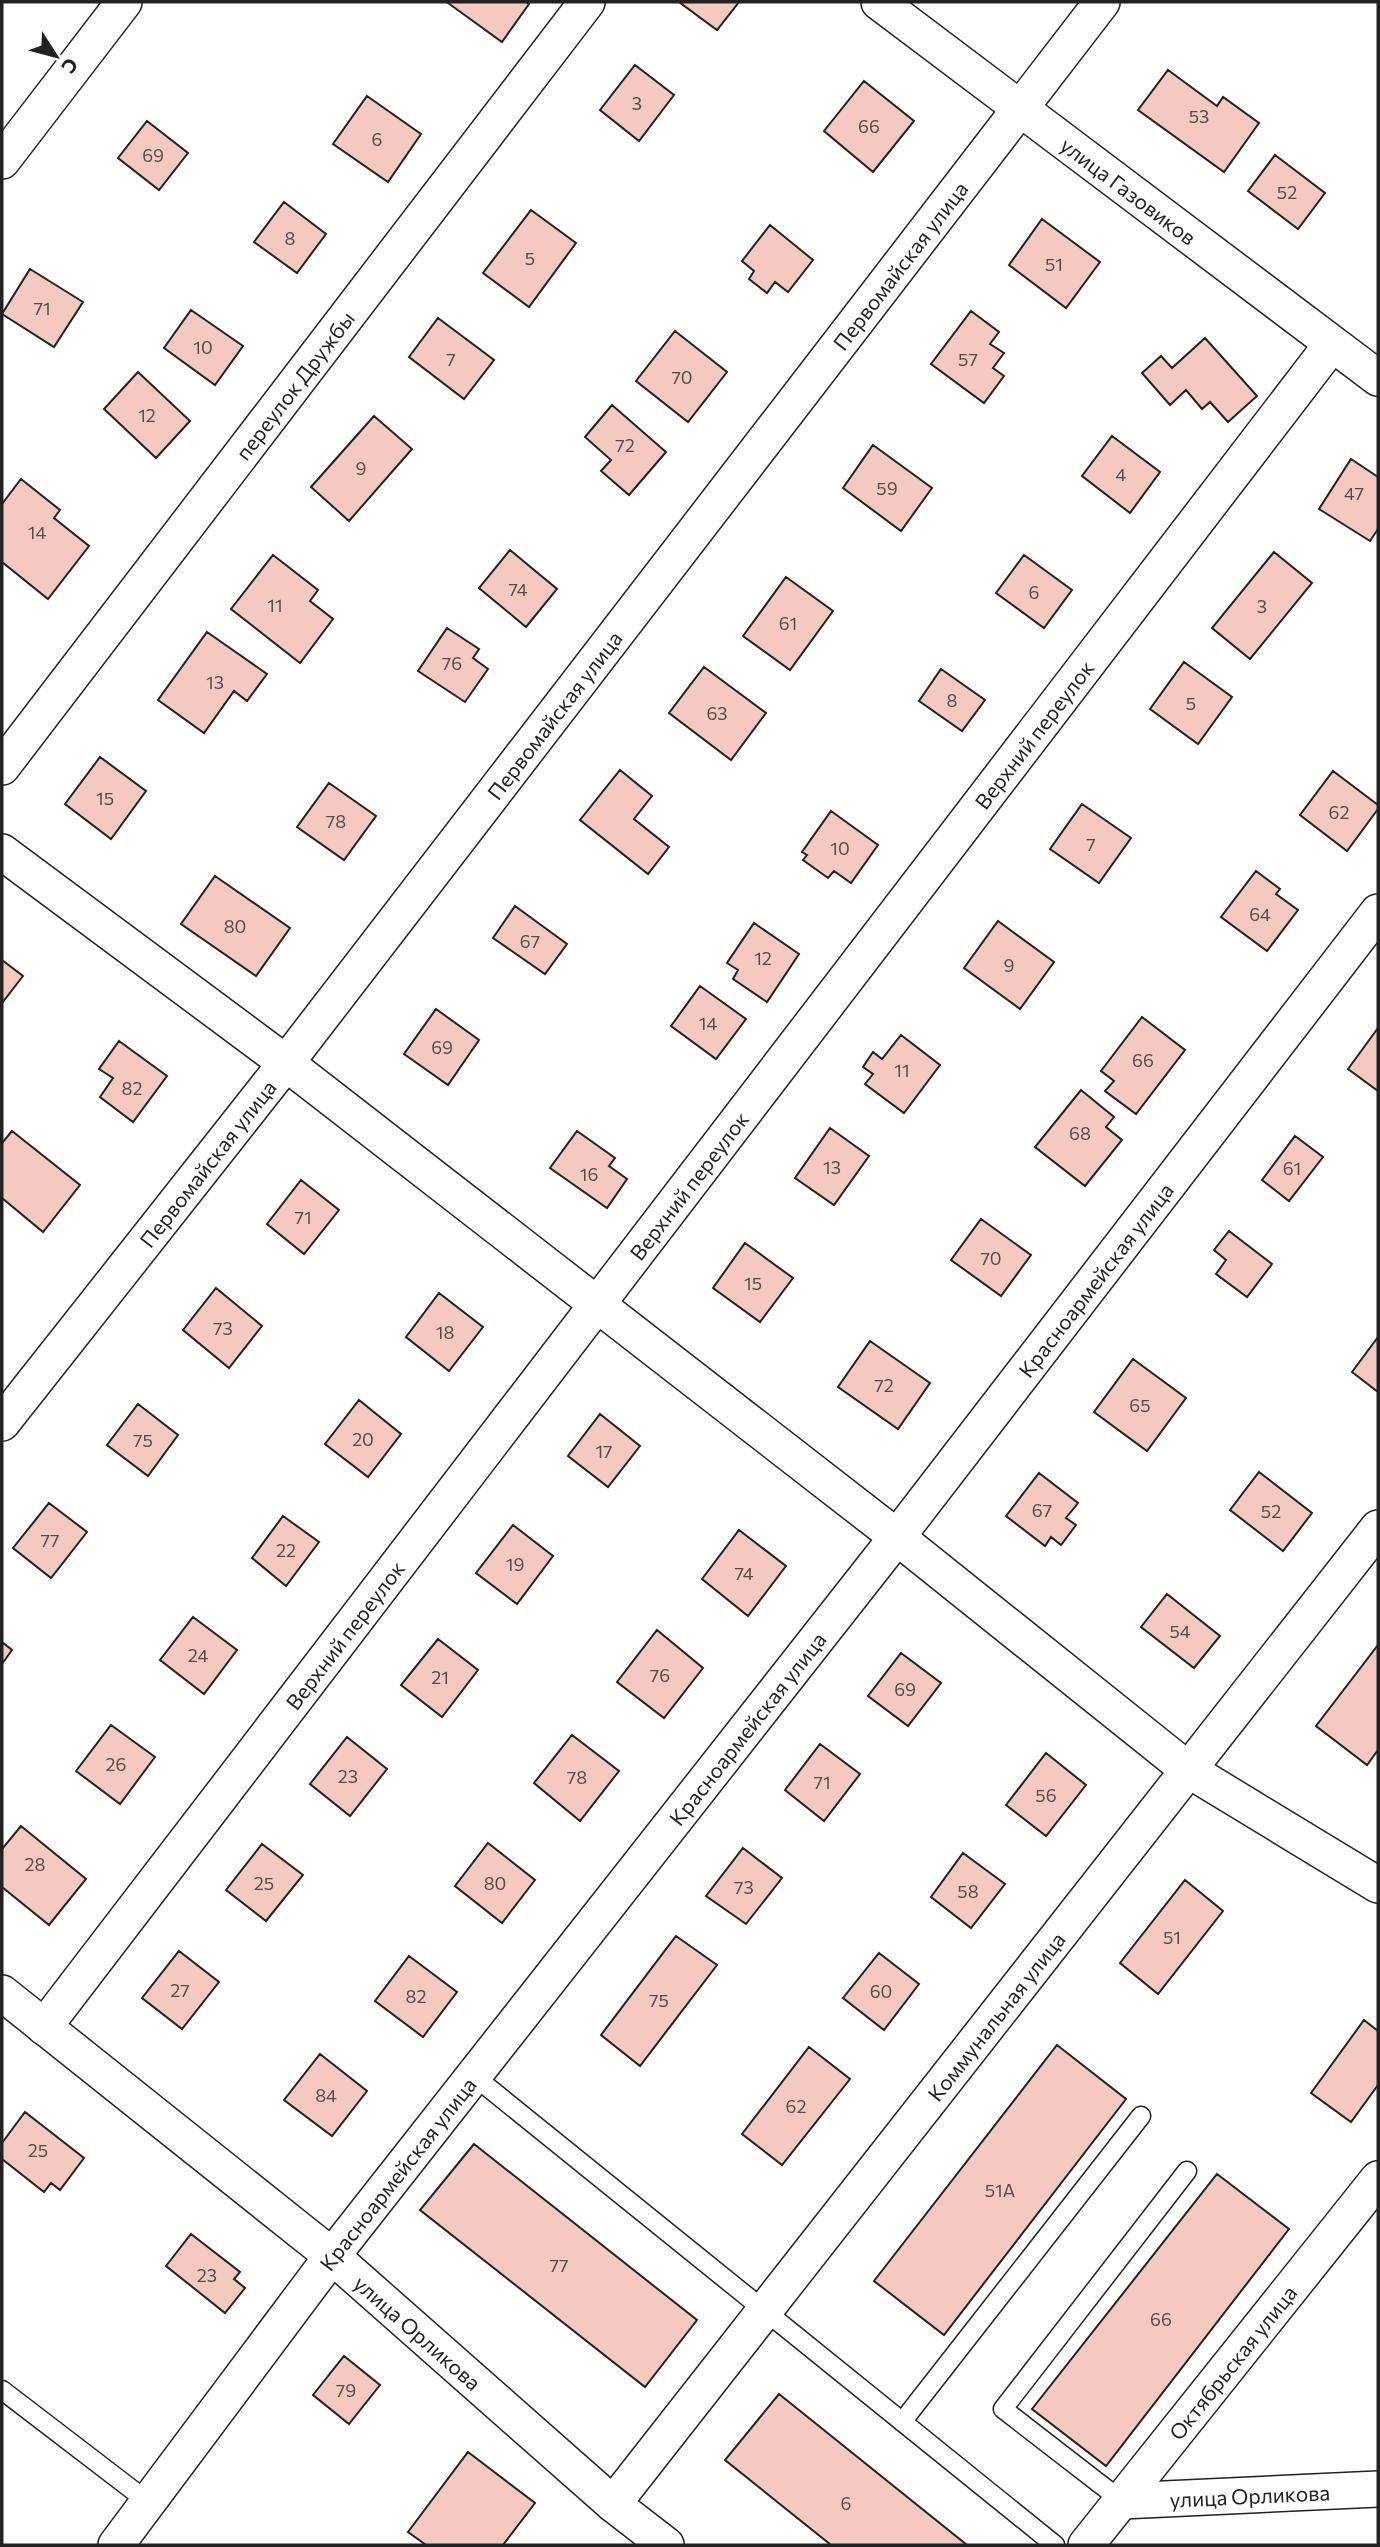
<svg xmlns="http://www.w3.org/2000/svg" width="1380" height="2547" viewBox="0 0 1380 2547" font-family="Commissioner,sans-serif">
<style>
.building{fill:#f3c9c0;stroke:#222;stroke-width:2}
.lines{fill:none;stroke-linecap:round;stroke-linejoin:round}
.service-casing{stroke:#222;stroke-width:21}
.minor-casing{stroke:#222;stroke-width:38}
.service{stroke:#fff;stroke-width:18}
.minor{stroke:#fff;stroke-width:35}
.labels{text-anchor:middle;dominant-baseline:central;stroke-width:5;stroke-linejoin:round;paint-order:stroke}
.number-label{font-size:18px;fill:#564c4a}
.street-label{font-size:21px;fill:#222;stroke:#fff}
</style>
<rect width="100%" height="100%" fill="#fff"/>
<path class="building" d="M 449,2 L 526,2 L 529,4 L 502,42 L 448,3 Z
M 679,2 L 739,2 L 717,30 Z
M 635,65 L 674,95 L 639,141 L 600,110 Z
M 1168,70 L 1217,106 L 1223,97 L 1259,123 L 1224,172 L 1138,110 Z
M 864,81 L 914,121 L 873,172 L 824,131 Z
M 367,96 L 421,134 L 388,182 L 333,144 Z
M 147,121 L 188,153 L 159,190 L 118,158 Z
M 1275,155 L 1325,193 L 1298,229 L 1248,191 Z
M 284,202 L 326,234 L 297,273 L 254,242 Z
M 531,210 L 576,243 L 529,307 L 483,273 Z
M 1042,219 L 1100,262 L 1066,308 L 1009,265 Z
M 770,225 L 813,260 L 788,292 L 775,282 L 767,293 L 749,279 L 754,271 L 742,261 Z
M 30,269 L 83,302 L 54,347 L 2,314 Z
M 191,310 L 243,346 L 215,385 L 164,348 Z
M 971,311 L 999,332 L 990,344 L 1004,353 L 993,368 L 1004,376 L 984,403 L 931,364 Z
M 438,318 L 494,360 L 464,399 L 409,357 Z
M 675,331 L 727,372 L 688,422 L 636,381 Z
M 1205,338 L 1257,396 L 1228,422 L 1210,402 L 1202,409 L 1186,390 L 1170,405 L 1142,373 L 1161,356 L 1172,368 Z
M 138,372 L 190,421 L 156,458 L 104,409 Z
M 612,405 L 666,452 L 629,495 L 601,471 L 611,460 L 585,437 Z
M 374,416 L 412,449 L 349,521 L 311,487 Z
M 1112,436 L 1160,472 L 1130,513 L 1082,476 Z
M 873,445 L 932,488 L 901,531 L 843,488 Z
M 1351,459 L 1378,477 L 1378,529 L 1370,541 L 1319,509 Z
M 21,479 L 60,510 L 54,518 L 89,546 L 48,599 L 2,562 L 2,504 Z
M 510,550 L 557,589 L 526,627 L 479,588 Z
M 1274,552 L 1312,583 L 1250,659 L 1212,628 Z
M 273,555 L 318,590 L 310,601 L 333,619 L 300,663 L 231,609 Z
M 1024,555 L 1072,590 L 1044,628 L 996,593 Z
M 786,577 L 833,611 L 790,670 L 743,636 Z
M 447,628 L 479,649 L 473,658 L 488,669 L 465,702 L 418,671 Z
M 207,632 L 267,674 L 247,701 L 234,691 L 204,733 L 158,700 Z
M 1184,662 L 1232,697 L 1198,744 L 1150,709 Z
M 704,667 L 766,713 L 731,760 L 669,713 Z
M 941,669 L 985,700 L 962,731 L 919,701 Z
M 100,757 L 146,791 L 111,839 L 65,804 Z
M 620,770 L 652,796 L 634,819 L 669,847 L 648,874 L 580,820 Z
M 1333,771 L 1378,805 L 1378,809 L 1347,851 L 1300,815 Z
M 329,783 L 376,816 L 344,860 L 297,827 Z
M 1082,804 L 1131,838 L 1099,883 L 1050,849 Z
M 831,811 L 878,845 L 851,883 L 834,871 L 828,878 L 803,860 L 807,855 L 802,852 Z
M 1256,871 L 1280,889 L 1276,894 L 1298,910 L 1267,951 L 1221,917 Z
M 215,876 L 290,928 L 256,976 L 181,924 Z
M 515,906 L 567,944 L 545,974 L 493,938 Z
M 998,921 L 1054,962 L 1020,1009 L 964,968 Z
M 754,923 L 799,954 L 767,1002 L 733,979 L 738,970 L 727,963 Z
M 2,960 L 23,976 L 2,1003 Z
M 700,986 L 746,1019 L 716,1059 L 671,1026 Z
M 436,1009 L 479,1040 L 448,1085 L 404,1054 Z
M 1142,1017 L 1185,1050 L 1136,1114 L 1105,1091 L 1114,1081 L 1101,1071 Z
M 1378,1028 L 1378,1091 L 1348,1069 Z
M 901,1035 L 940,1065 L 904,1113 L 865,1084 L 873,1074 L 863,1067 L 873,1052 L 882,1059 Z
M 119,1041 L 167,1076 L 133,1122 L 100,1097 L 113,1078 L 99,1069 Z
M 1081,1090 L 1114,1117 L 1106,1127 L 1122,1140 L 1085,1186 L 1035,1147 Z
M 830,1128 L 869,1156 L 834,1205 L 795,1178 Z
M 12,1131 L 80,1185 L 43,1232 L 2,1198 L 2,1143 Z
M 577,1131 L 615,1158 L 609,1166 L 627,1179 L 607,1208 L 550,1168 Z
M 1295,1136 L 1323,1157 L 1289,1201 L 1262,1180 Z
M 301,1180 L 339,1210 L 304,1254 L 267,1224 Z
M 981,1219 L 1031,1255 L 1001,1296 L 951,1260 Z
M 1229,1231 L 1272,1264 L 1247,1297 L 1216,1274 L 1226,1260 L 1214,1250 Z
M 745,1243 L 793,1278 L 760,1322 L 713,1288 Z
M 216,1288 L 262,1326 L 229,1368 L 183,1330 Z
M 439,1293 L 483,1327 L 449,1371 L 406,1337 Z
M 1378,1337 L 1378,1392 L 1352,1372 Z
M 870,1341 L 930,1383 L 898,1429 L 838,1387 Z
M 1133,1359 L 1186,1398 L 1147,1451 L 1094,1412 Z
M 359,1400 L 401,1434 L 368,1477 L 325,1444 Z
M 138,1404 L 178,1435 L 148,1476 L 107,1445 Z
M 600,1414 L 640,1446 L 608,1487 L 568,1456 Z
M 1259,1472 L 1312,1513 L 1283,1551 L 1230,1510 Z
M 1039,1473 L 1078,1503 L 1066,1518 L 1076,1525 L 1061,1545 L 1051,1537 L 1045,1546 L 1006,1516 Z
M 49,1503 L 87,1532 L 51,1578 L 13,1548 Z
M 283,1516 L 319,1542 L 286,1586 L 252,1558 Z
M 513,1525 L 553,1556 L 517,1604 L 476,1573 Z
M 739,1530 L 786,1566 L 748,1616 L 702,1579 Z
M 1167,1594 L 1220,1636 L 1194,1668 L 1141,1627 Z
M 193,1617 L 237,1650 L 204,1694 L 160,1660 Z
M 657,1630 L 703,1668 L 664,1718 L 617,1682 Z
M 438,1639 L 478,1670 L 442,1717 L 401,1685 Z
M 2,1642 L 12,1650 L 2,1664 Z
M 1378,1645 L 1378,1750 L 1367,1765 L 1316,1726 Z
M 901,1653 L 941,1683 L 908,1726 L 868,1696 Z
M 111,1725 L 155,1757 L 120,1804 L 76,1771 Z
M 572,1735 L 619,1771 L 580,1821 L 534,1783 Z
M 347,1737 L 387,1769 L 350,1816 L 310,1784 Z
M 820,1744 L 860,1774 L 824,1821 L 785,1790 Z
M 1046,1753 L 1086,1785 L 1046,1836 L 1006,1805 Z
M 21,1826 L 86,1879 L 49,1925 L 2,1887 L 2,1849 Z
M 488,1843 L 535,1880 L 502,1923 L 455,1886 Z
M 262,1844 L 303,1875 L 266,1921 L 226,1890 Z
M 743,1848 L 782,1878 L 746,1924 L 706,1896 Z
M 963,1853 L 1005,1884 L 971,1928 L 931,1897 Z
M 1185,1880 L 1223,1911 L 1158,1994 L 1120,1963 Z
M 676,1936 L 717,1965 L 640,2066 L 601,2035 Z
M 179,1951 L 219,1982 L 182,2029 L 142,1998 Z
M 879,1953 L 919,1984 L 884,2030 L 843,1998 Z
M 409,1956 L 457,1992 L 423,2037 L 375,2001 Z
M 1364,2020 L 1378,2031 L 1378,2085 L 1351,2122 L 1311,2093 Z
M 1057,2045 L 1126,2099 L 944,2335 L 874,2281 Z
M 809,2047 L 850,2079 L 782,2165 L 742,2134 Z
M 320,2054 L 367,2091 L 332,2136 L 284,2100 Z
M 25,2112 L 84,2158 L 60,2190 L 51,2183 L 44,2192 L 2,2159 L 2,2143 Z
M 474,2144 L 697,2320 L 645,2387 L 420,2210 Z
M 1217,2174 L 1289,2229 L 1106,2466 L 1032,2409 Z
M 191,2234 L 240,2272 L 234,2279 L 245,2288 L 225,2313 L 166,2266 Z
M 344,2356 L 380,2385 L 349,2424 L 313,2395 Z
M 779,2394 L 967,2545 L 831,2545 L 725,2460 Z
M 468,2452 L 535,2503 L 503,2545 L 426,2545 L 408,2532 Z"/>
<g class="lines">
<g class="service-casing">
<path id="service" d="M 474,2076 L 1055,2545
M 2,2390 L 147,2501
M 902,2422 L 1141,2116
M 1122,2501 L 1003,2409 L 1187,2171"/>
</g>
<g class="minor-casing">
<g id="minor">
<path id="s1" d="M 879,2 L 1378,378"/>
<path d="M 2,161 L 124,2"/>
<path id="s2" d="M 2,767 L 587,2"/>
<path d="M 2,852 L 286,1063 L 897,1537 L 1187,1769 L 1378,1885"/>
<path id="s3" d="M 2,1423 L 286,1063 L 1102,2"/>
<path id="s4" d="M 2,1993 L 332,2256 L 613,2504 L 666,2545"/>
<path id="s5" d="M 44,2027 L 1332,344"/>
<path id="s6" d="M 1122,2501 L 1378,2489"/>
<path id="s7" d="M 613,2504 L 1378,1528"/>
<path id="s8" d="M 116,2545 L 332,2256 L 897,1537 L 1378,912"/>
<path id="s9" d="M 1086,2545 L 1378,2179"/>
</g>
</g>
<use href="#service" class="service"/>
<use href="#minor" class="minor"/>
</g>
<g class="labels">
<g class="number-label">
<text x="637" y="103">3</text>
<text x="1199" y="116">53</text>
<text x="869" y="126">66</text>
<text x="377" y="139">6</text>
<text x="153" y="155">69</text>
<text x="1287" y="192">52</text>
<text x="290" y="238">8</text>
<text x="530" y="258">5</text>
<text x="1054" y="264">51</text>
<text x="42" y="308">71</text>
<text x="203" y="347">10</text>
<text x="451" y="359">7</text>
<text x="968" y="359">57</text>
<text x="682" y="377">70</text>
<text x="147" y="415">12</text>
<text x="625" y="445">72</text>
<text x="361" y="468">9</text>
<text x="1121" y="474">4</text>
<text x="887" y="488">59</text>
<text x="1354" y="493">47</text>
<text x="37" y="532">14</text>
<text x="518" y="589">74</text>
<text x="1034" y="592">6</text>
<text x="275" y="605">11</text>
<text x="1262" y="606">3</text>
<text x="788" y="623">61</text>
<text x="452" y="663">76</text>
<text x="215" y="682">13</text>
<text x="952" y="700">8</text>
<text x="1191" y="703">5</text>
<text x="717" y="713">63</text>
<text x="105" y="798">15</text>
<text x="1339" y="812">62</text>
<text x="336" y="821">78</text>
<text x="1091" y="844">7</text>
<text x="840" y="848">10</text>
<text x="1260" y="914">64</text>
<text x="235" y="926">80</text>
<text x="530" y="941">67</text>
<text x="763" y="958">12</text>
<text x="1009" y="965">9</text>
<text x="708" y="1023">14</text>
<text x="442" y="1047">69</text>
<text x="1143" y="1060">66</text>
<text x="902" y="1070">11</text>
<text x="132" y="1088">82</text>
<text x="1080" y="1133">68</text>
<text x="832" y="1167">13</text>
<text x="1292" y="1168">61</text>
<text x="589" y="1174">16</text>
<text x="303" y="1217">71</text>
<text x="991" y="1258">70</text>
<text x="753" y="1283">15</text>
<text x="223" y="1328">73</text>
<text x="445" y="1332">18</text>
<text x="884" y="1385">72</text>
<text x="1140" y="1405">65</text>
<text x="363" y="1439">20</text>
<text x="143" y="1440">75</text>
<text x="604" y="1451">17</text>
<text x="1042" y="1510">67</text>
<text x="1271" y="1511">52</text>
<text x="50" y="1540">77</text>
<text x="286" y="1550">22</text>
<text x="515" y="1564">19</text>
<text x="744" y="1573">74</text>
<text x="1180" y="1631">54</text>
<text x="198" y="1655">24</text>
<text x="660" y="1675">76</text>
<text x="440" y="1677">21</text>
<text x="905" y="1689">69</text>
<text x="116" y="1764">26</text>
<text x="348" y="1776">23</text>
<text x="577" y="1777">78</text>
<text x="822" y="1782">71</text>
<text x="1046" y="1795">56</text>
<text x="35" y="1864">28</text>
<text x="264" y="1883">25</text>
<text x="495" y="1883">80</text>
<text x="744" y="1887">73</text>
<text x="968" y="1891">58</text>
<text x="1172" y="1937">51</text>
<text x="180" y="1990">27</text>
<text x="881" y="1991">60</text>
<text x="416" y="1996">82</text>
<text x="659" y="2000">75</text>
<text x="326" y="2095">84</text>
<text x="796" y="2106">62</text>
<text x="38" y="2150">25</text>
<text x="1000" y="2190">51А</text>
<text x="559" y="2265">77</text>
<text x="207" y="2275">23</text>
<text x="1161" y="2319">66</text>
<text x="346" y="2390">79</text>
<text x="846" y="2503">6</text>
</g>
<g class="street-label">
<text stroke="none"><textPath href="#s1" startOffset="313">улица Газовиков</textPath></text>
<text stroke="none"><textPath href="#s3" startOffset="1465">Первомайская улица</textPath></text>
<text stroke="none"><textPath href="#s2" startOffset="481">переулок Дружбы</textPath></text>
<text stroke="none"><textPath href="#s3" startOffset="898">Первомайская улица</textPath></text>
<text stroke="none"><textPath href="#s5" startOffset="1628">Верхний переулок</textPath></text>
<text stroke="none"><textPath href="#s3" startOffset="331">Первомайская улица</textPath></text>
<text stroke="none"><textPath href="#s5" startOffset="1060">Верхний переулок</textPath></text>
<text stroke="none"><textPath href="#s8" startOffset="1600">Красноармейская улица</textPath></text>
<text stroke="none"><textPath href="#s5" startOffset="494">Верхний переулок</textPath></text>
<text stroke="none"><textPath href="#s8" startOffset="1032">Красноармейская улица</textPath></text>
<text stroke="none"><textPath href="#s7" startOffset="620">Коммунальная улица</textPath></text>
<text stroke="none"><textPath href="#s8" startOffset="466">Красноармейская улица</textPath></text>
<text stroke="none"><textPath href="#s4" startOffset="537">улица Орликова</textPath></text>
<text stroke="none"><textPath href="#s9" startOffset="234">Октябрьская улица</textPath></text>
<text stroke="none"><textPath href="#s6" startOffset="128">улица Орликова</textPath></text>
</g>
</g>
<rect width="1380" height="2547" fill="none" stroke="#222222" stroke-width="7"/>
<g transform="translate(56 56) rotate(126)" stroke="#ffffff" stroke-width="5" paint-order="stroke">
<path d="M0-5L12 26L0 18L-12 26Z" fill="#222222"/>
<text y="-10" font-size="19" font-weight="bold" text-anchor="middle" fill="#222222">С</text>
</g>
</svg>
